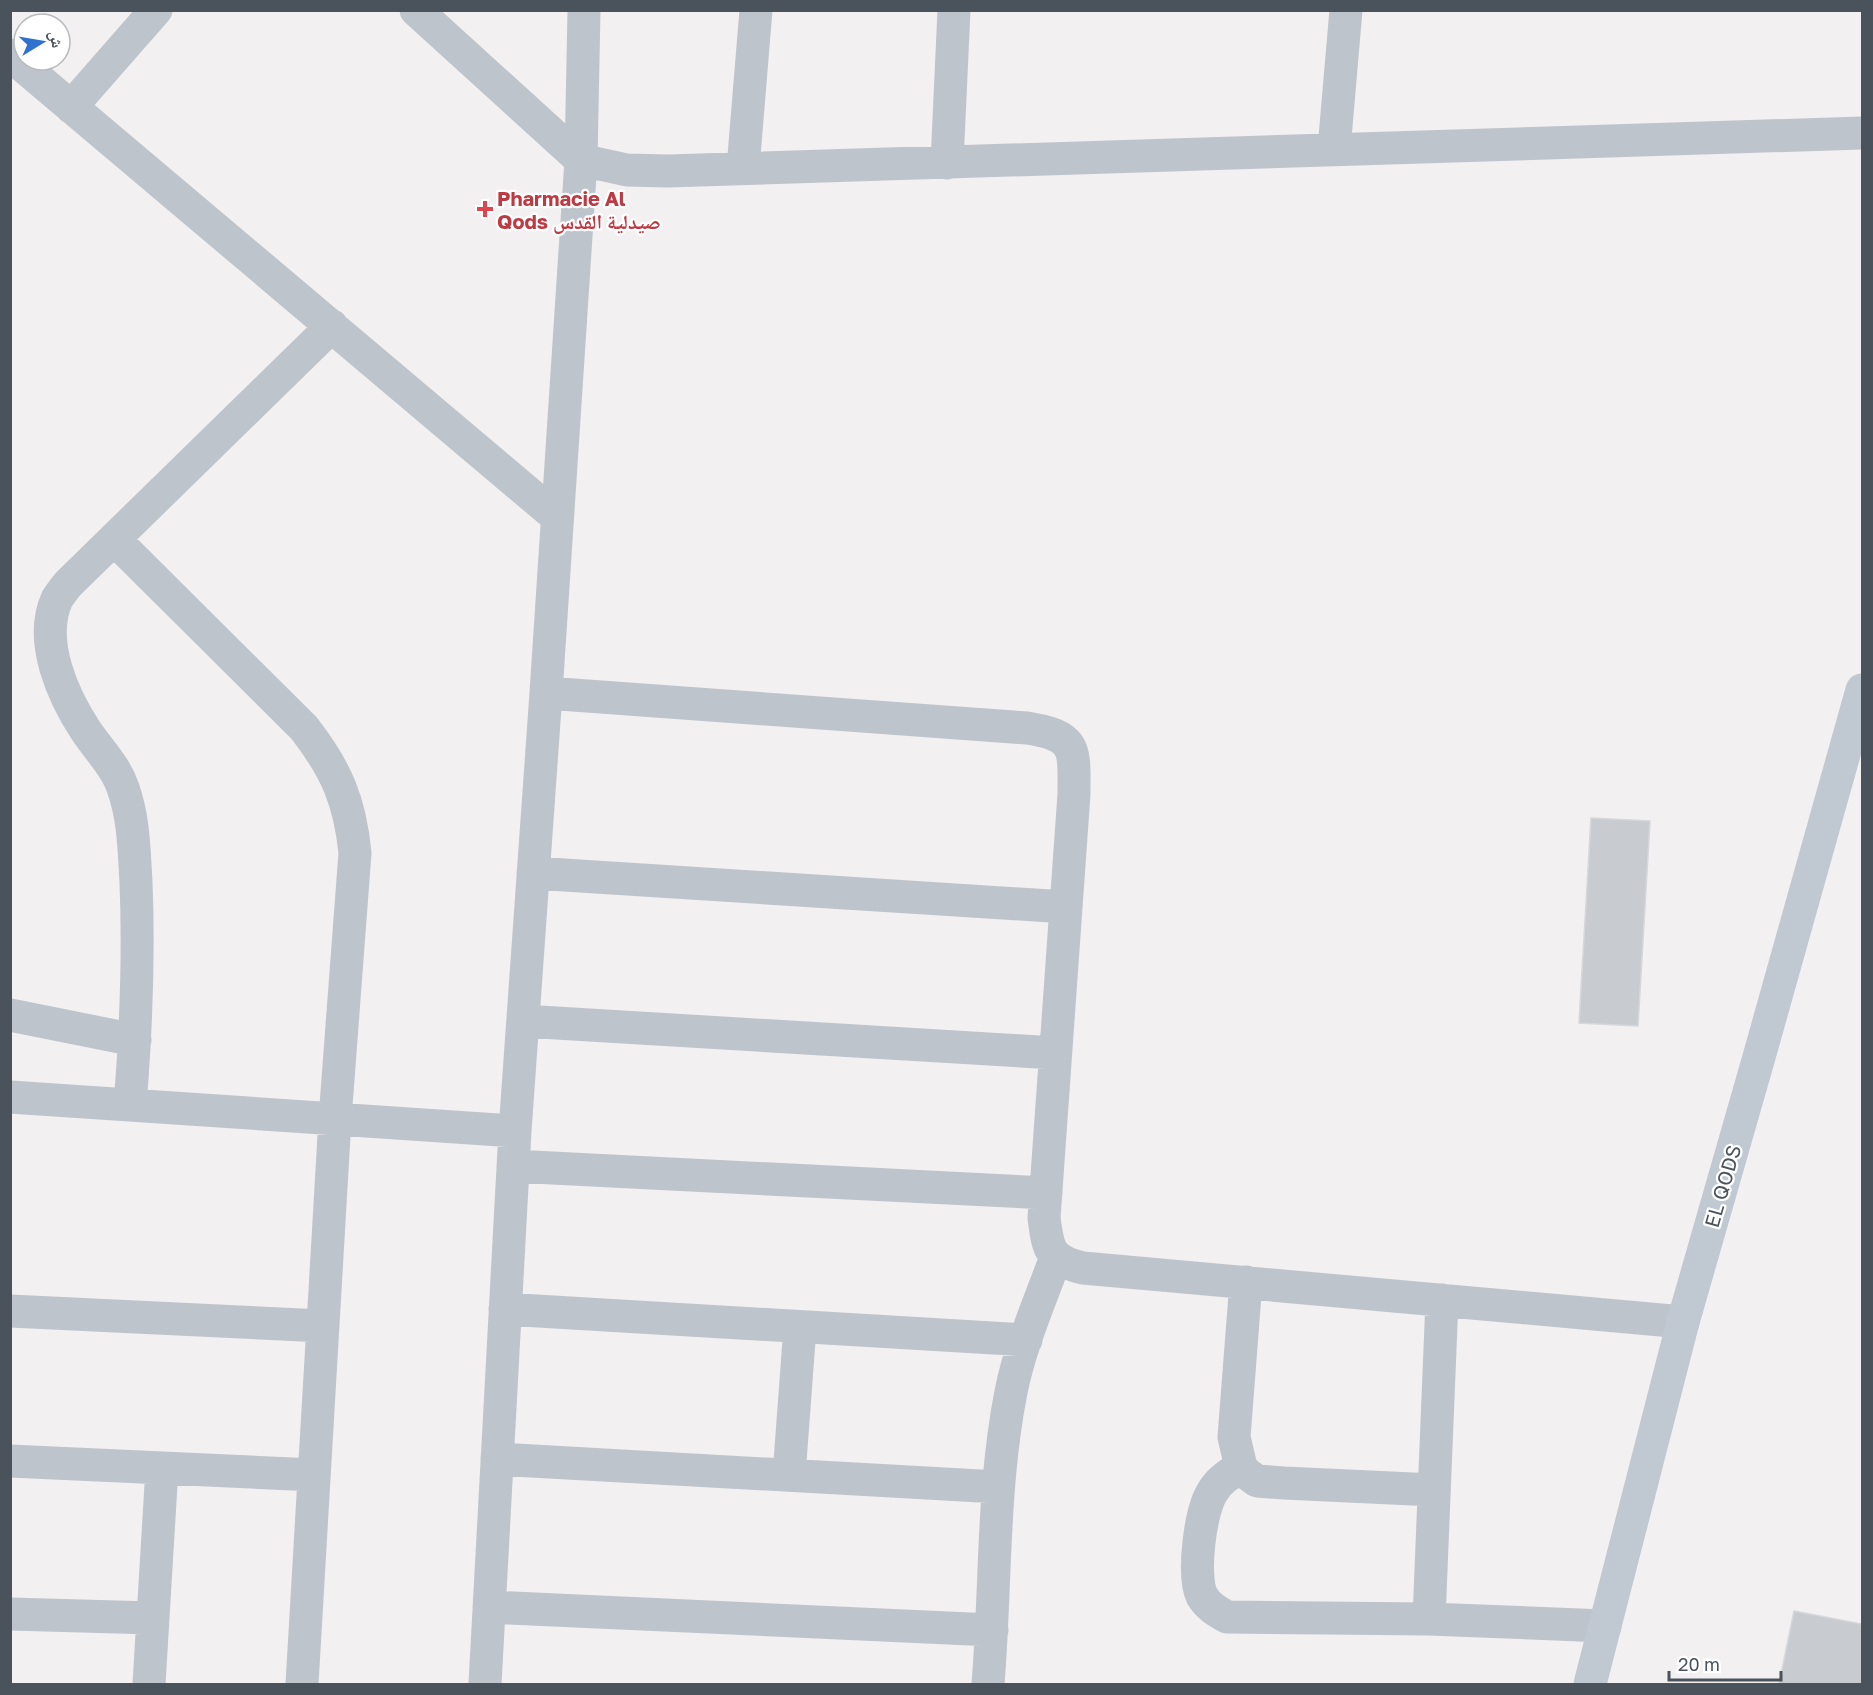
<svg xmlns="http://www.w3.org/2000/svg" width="1873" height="1695" viewBox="0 0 1873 1695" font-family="'Golos Text','Noto Naskh Arabic',sans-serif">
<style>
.building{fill:#c8cbcf;stroke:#d5d7db;stroke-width:1.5}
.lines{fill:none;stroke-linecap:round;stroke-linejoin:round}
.street{stroke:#bec4cb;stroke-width:33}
.secondary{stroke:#c0c8d2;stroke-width:33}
.health-dot{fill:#e0444e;stroke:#fff;stroke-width:2}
.labels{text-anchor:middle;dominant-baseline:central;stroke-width:4.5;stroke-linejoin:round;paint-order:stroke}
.health-label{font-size:20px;font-weight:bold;fill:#be3a42;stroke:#fff;text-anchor:start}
.street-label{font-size:20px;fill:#4a535c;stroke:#fff}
</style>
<rect width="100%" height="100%" fill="#f2f0f0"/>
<path class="building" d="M 1591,818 L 1650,821 L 1638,1026 L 1579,1023 Z
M 1794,1611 L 1862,1624 L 1862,1684 L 1779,1684 Z"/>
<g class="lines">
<path class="street" d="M 416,10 L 581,160 L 627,170 L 668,171 L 1862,133
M 10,55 L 557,517
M 71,107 L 156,10
M 1334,149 L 1346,10
M 947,163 L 954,10
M 743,168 L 756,10
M 114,539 L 304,728 C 336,769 350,801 355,853 L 335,1119 L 302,1684
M 546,693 L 1027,728 C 1078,736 1074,749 1074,794 L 1044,1218 C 1048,1249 1049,1260 1083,1268 L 1683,1322
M 533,873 L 1066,907
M 10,1015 L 135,1040
M 523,1021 L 1055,1053
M 10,1097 L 515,1131
M 130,1105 C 136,1031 139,957 136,882 C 134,850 134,819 123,788 C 116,767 99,750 86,731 C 63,696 38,641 57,599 C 60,594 64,589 68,584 L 332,326
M 513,1166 L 1046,1193
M 1246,1282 L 1234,1437 L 1241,1467 L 1246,1473 L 1257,1481 L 1284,1483 L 1434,1490
M 1442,1300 L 1429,1619 L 1605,1626
M 505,1309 L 1026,1340
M 10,1311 L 323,1326
M 497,1459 L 998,1487
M 10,1461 L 314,1475
M 1241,1467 C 1231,1473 1219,1480 1213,1491 C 1200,1510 1192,1576 1202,1596 C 1208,1606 1216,1611 1227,1617 L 1429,1619
M 789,1475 L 800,1327
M 489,1607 L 992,1630
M 10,1614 L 153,1618
M 149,1684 L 162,1468
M 485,1684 L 515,1131 L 546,693 L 581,160 L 584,10
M 988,1684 C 996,1587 992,1488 1011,1392 C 1020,1346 1040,1301 1056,1257"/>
<path class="secondary" d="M 1590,1684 L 1683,1322 L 1759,1057 L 1862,690"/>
</g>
<path class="health-dot" d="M482 200h6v6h6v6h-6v6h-6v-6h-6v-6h6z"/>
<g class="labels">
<g class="health-label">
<text x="497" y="198">Pharmacie Al<tspan x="497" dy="23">Qods صيدلية القدس</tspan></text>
</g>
<g class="street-label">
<text transform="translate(1722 1186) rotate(-74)">EL QODS</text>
</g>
</g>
<rect width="1873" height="1695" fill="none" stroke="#4a535c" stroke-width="24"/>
<g transform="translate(42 42) rotate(79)"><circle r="28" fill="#ffffff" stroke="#b7babe" stroke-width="1.5"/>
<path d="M0-4.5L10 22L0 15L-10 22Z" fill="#2e71cf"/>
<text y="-9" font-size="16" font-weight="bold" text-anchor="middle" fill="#4a535c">ش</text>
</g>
<path d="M1669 1671v9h112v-9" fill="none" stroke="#4a535c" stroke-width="3"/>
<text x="1678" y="1671" font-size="18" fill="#4a535c" stroke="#ffffff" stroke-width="4.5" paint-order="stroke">20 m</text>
</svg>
